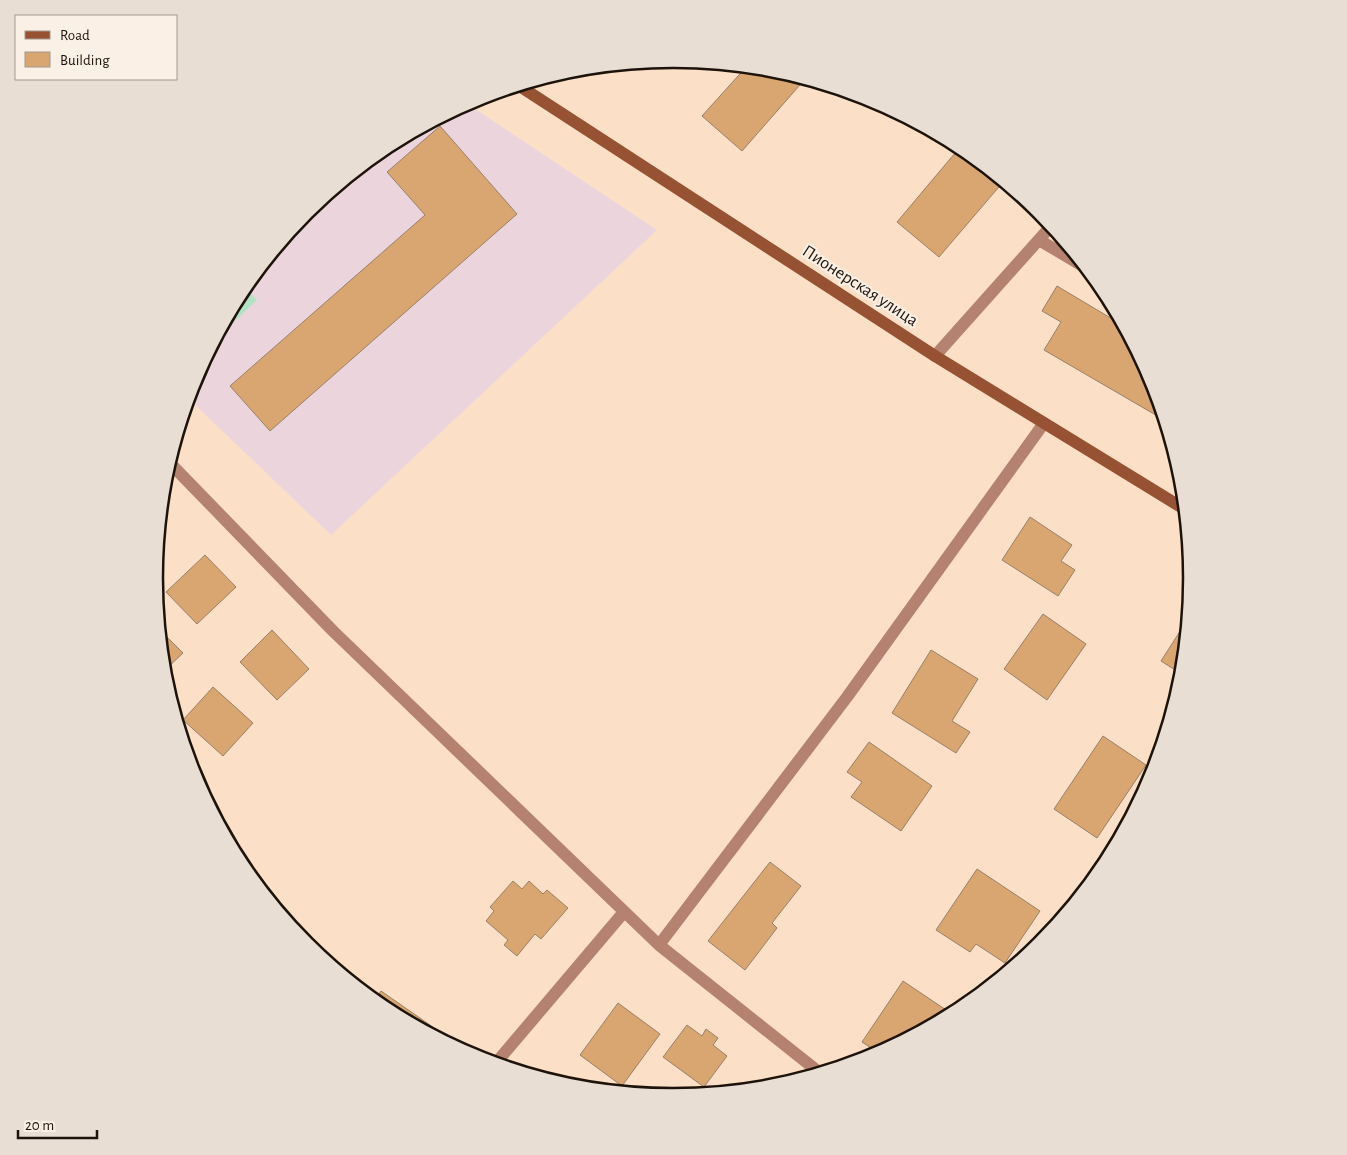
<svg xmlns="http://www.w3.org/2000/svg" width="1347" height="1155" viewBox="0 0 1347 1155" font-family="'Alegreya Sans',sans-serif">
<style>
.education{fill:#ecd4dd}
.green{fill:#b2e2c4}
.building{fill:#d9a671;stroke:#988068}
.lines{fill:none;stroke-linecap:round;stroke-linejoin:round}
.lane{stroke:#b4826e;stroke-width:12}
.street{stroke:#b4826e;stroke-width:12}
.secondary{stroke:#975133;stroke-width:12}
.labels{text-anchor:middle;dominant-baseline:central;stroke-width:4;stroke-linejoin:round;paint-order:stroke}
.street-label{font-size:18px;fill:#1d130a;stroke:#fbf0e6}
.rim{fill:none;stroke:#1d130a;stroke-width:2.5}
</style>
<rect width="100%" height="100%" fill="#fbe0c7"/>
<path class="education" d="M 466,103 L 657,230 L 331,535 L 188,398 L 194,379 L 242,289 L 307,210 L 386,146 Z"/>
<path class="green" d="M 244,287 L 257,300 L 216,339 L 242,289 Z"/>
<path class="building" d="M 747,66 L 775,69 L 806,78 L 742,151 L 702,116 Z
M 440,126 L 517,214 L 270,431 L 230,386 L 425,215 L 387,172 Z
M 961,146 L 1004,181 L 939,257 L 897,222 Z
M 1057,286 L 1124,326 L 1153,379 L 1166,421 L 1044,350 L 1061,322 L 1042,311 Z
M 1030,517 L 1072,545 L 1061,561 L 1075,570 L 1058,596 L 1002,560 Z
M 205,555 L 236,587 L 197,624 L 166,592 Z
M 1043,614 L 1086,644 L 1047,700 L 1004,669 Z
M 1186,622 L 1188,623 L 1183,675 L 1161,661 Z
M 160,630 L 183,653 L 164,671 Z
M 272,630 L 309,669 L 277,700 L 240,662 Z
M 931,650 L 978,679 L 952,721 L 970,732 L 956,753 L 892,713 Z
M 213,687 L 253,723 L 223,756 L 183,720 Z
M 1103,736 L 1146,765 L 1097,838 L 1054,809 Z
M 869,742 L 932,786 L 901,831 L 851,797 L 862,782 L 847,772 Z
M 770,862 L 801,886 L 772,923 L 777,928 L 745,970 L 708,941 Z
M 977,869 L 1040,911 L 1005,963 L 976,944 L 970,952 L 936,930 Z
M 513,881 L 522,889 L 529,881 L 543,894 L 547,890 L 568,908 L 541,939 L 535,934 L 517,956 L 504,945 L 508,940 L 486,921 L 494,911 L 490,907 Z
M 903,981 L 952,1014 L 879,1053 L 862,1042 Z
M 381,991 L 476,1057 L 385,1009 L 374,1000 Z
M 618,1003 L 660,1034 L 622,1086 L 580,1055 Z
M 687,1025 L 702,1036 L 706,1029 L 718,1038 L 713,1045 L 727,1056 L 704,1087 L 663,1057 Z"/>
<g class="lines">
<path class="lane" d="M 1039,240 L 1088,269"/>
<path class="street" d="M 935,356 L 1052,225
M 169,462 L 333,631 L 659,945 L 820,1073
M 659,945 L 847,697 L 1044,423
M 496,1063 L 624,912"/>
<path class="secondary" d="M 518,85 L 935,356 L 1186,510"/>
</g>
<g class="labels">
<g class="street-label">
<text transform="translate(860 286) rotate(33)">Пионерская улица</text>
</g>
</g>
<path d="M0 0H1347V1155H0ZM163 578a510 510 0 1 1 1020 0a510 510 0 1 1-1020 0Z" fill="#e9ded4" fill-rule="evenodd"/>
<path class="rim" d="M163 578a510 510 0 1 1 1020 0a510 510 0 1 1-1020 0Z"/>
<rect x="15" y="15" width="162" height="65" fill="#fbf0e6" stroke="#a2988e"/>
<rect x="25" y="31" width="25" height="8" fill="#975133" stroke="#a2988e"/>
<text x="60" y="40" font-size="15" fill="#1d130a">Road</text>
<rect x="25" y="52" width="25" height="15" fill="#d9a671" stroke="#a2988e"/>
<text x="60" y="65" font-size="15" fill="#1d130a">Building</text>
<path d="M18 1130v8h79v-8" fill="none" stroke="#1d130a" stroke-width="2.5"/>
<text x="25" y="1130" font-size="15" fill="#1d130a" stroke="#fbf0e6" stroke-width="4" paint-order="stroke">20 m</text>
</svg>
